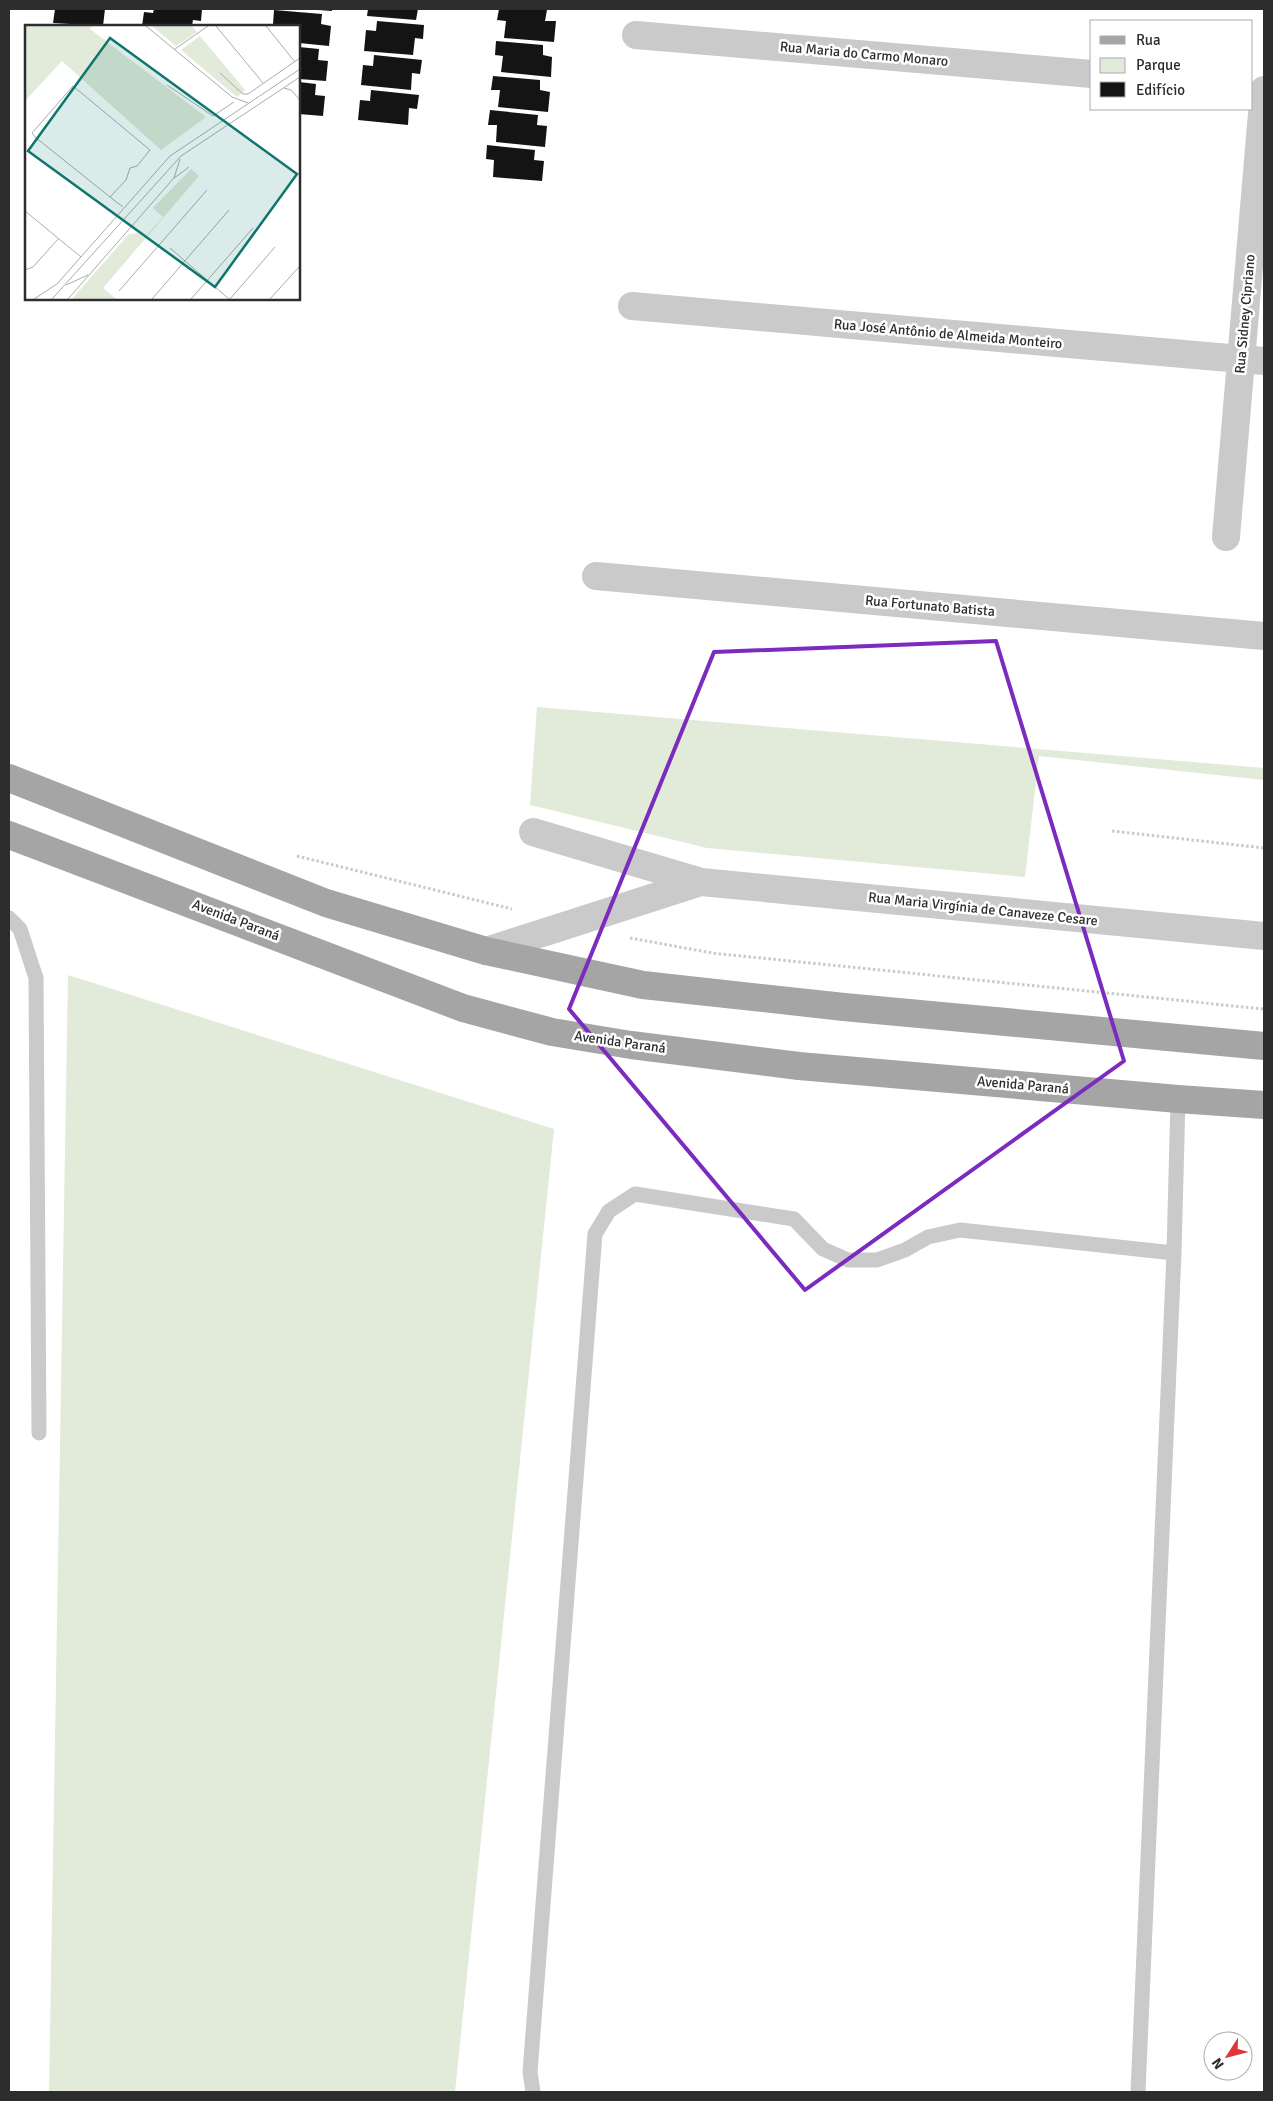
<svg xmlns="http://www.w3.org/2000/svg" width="1273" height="2101" viewBox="0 0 1273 2101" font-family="Signika,sans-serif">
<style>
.green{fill:#e2eada}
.building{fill:#141414}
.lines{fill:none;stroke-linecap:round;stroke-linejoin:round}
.path{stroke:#cacaca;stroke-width:3;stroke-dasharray:2.5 2.5;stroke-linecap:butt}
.lane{stroke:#cacaca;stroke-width:15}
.street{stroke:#cacaca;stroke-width:28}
.primary{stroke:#a5a5a5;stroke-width:28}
.marked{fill:none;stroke:#7b2cbf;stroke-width:4;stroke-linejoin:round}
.labels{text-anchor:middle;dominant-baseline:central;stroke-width:5;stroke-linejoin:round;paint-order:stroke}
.street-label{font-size:14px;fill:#2d2d2d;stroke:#fff}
.inset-road{fill:none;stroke:#ababab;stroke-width:1}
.view{fill:#0f766e;fill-opacity:0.15;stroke:#0f766e;stroke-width:2.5}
.inset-edge{fill:none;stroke:#2d2d2d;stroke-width:2.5}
</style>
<rect width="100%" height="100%" fill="#fff"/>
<path class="green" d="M 537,707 L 1264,768 L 1264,780 L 1039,756 L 1025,877 L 707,848 L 530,805 Z
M 68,975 L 554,1129 L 455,2092 L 49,2092 Z"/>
<path class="building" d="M 55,9 L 105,9 L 103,26 L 53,23 Z
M 154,9 L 202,9 L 201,21 L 193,20 L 192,26 L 142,26 L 144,12 L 153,13 Z
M 318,9 L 332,9 L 332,11 L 318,10 Z
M 368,9 L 418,9 L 416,20 L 367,16 Z
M 499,9 L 547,10 L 545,21 L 556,21 L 554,42 L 504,38 L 506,21 L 497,20 Z
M 274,10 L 322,14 L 321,24 L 331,26 L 329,46 L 299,43 L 299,26 L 273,24 Z
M 377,21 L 424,25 L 423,39 L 415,38 L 413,55 L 364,51 L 366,30 L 376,31 Z
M 496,41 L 543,45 L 543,55 L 552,57 L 551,77 L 501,72 L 503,56 L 495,55 Z
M 299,47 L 319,49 L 318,60 L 328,61 L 326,81 L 299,79 Z
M 374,55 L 422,60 L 420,74 L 412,73 L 411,90 L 361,85 L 363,65 L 373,66 Z
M 493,76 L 540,80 L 540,90 L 550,92 L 548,112 L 498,107 L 500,90 L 491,90 Z
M 299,82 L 316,84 L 315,95 L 325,96 L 323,116 L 299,114 Z
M 371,90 L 419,95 L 417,109 L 409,108 L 408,125 L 358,120 L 360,100 L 370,101 Z
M 490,110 L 538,115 L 537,125 L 547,126 L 545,147 L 496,142 L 497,125 L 488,125 Z
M 487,145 L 535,150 L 534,160 L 544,161 L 542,181 L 493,177 L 494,160 L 486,159 Z"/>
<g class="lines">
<path class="path" d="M 1112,831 L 1264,848
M 297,856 L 512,909
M 630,938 L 712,953 L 1264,1009"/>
<path class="lane" d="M 9,918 L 20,929 L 36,978 L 39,1433
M 533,2092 L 530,2072 L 595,1234 L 609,1211 L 635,1194 L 794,1219 L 823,1249 L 848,1260 L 877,1260 L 905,1250 L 928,1237 L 960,1230 L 1174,1253
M 1138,2092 L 1174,1253 L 1178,1099"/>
<path class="street" d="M 636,35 L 1092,74
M 632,306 L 1264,361
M 1226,537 L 1264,90
M 596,576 L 1264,636
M 533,832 L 701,882 L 1264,936
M 486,951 L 701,882"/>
<path class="primary" d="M 9,778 L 326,903 L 486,951 L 643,985 L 844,1007 L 1264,1046
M 9,835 L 463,1008 L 552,1032 L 631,1045 L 799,1066 L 1178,1099 L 1264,1105"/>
</g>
<path class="marked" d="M 996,641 L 1124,1061 L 805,1290 L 569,1009 L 714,652 Z"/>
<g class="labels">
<g class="street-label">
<text transform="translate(864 54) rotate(5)">Rua Maria do Carmo Monaro</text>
<text transform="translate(1245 314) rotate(-85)">Rua Sidney Cipriano</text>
<text transform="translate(948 334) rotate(5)">Rua José Antônio de Almeida Monteiro</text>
<text transform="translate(930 606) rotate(5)">Rua Fortunato Batista</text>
<text transform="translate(983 909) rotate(6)">Rua Maria Virgínia de Canaveze Cesare</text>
<text transform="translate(236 920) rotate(21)">Avenida Paraná</text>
<text transform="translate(620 1042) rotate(8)">Avenida Paraná</text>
<text transform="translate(1023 1085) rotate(5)">Avenida Paraná</text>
</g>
</g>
<g transform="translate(25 25)">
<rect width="275" height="275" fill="#fff"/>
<path d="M 0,1 L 67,1 L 65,4 L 181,92 L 136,125 L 37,36 L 0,76 ZM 127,1 L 167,1 L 172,7 L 151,21 ZM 175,11 L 220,65 L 212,72 L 156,25 ZM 166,144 L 174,151 L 78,263 L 91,274 L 47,274 L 104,209 L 113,208 L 119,213 L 138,192 L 128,183 Z" fill="#e2eada"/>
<path class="inset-road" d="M 121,1 L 207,72 L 223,78M 191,1 L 238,58M 241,1 L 270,37M 150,24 L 183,1M 195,48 L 218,69 L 223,69 L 275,33M 142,60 L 188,91 L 209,77M 259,63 L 266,65 L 275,75M 149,153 L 155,134M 85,172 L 101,155 L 105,143 L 112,141 L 125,125 L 48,61 L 7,108 L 10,112 L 85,172 L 98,182M 0,186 L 56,232M 145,223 L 204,274M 0,245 L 8,242 L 34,213M 41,260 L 63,250M 94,266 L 182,165M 9,274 L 32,259 L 145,131 L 275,44M 27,274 L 156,131 L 275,52M 43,274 L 148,154 L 164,142M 127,274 L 204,185M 166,274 L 228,203M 205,274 L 250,222M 245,274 L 274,242"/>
<path class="view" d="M 85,13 L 272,149 L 190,262 L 3,126 Z"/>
<rect width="275" height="275" class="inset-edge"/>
</g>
<rect width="1273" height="2101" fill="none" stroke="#2d2d2d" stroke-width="20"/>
<rect x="1090" y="20" width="162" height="90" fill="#ffffff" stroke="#ababab"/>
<rect x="1100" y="36" width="25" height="8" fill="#a5a5a5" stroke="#ababab"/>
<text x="1136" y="45" font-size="15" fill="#2d2d2d">Rua</text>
<rect x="1100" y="58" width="25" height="15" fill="#e2eada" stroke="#ababab"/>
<text x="1136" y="70" font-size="15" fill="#2d2d2d">Parque</text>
<rect x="1100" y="82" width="25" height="15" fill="#141414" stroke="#ababab"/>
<text x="1136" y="95" font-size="15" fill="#2d2d2d">Edifício</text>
<g transform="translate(1228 2056) rotate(234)"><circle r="24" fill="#ffffff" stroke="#ababab"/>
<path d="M0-4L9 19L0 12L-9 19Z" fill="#de343a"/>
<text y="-8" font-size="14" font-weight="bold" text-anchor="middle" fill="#2d2d2d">N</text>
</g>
</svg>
